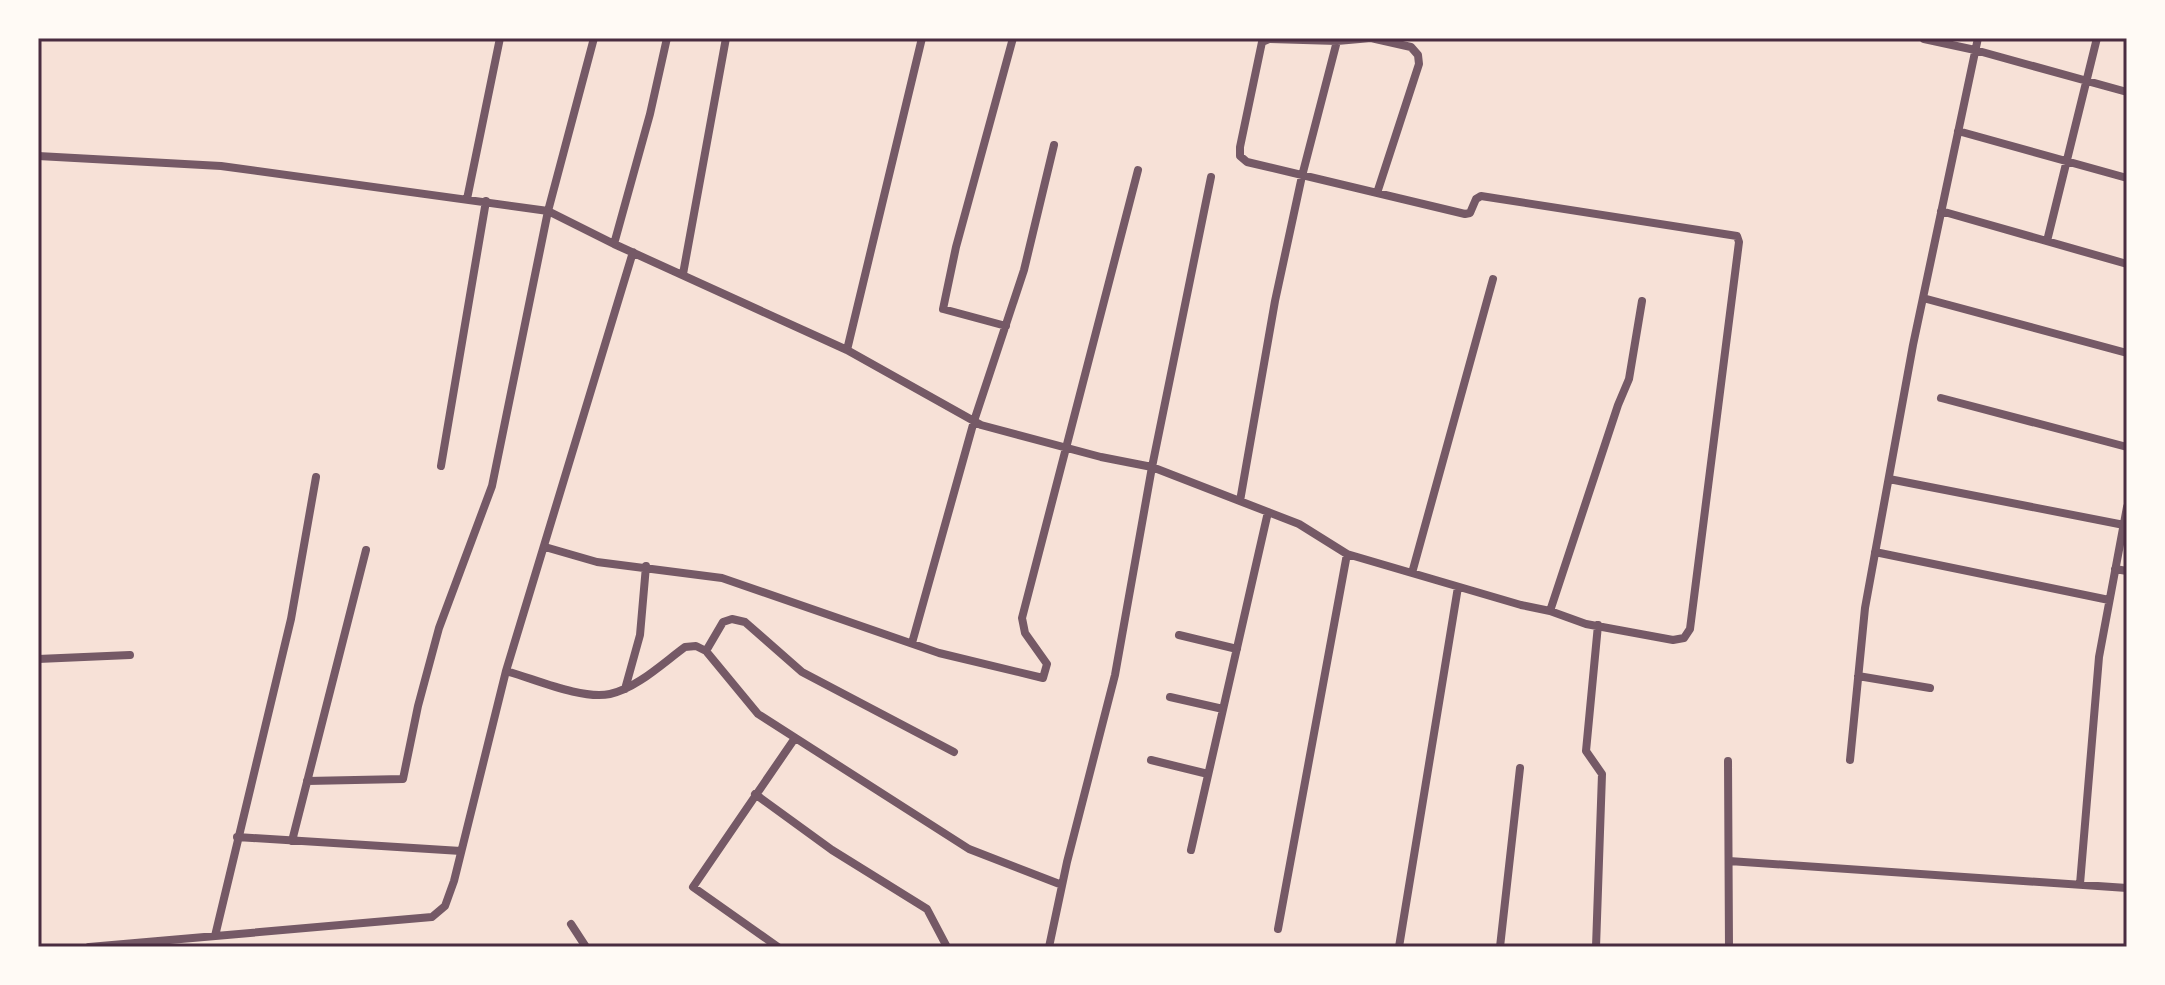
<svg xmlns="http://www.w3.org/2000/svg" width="2165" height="985" viewBox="0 0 2165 985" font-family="'Zilla Slab',serif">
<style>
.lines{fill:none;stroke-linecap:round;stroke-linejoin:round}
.minor{stroke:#755966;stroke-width:8}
.neatline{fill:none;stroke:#4a2c40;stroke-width:3}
</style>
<rect width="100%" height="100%" fill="#f7e1d7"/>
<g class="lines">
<path class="minor" d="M 1924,39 L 1975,50 L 2127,92
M 1958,131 L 2127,178
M 38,156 L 221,166 L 548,211 L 614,244 L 847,350 L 981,425 L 1101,457 L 1152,467 L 1299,524 L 1347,554 L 1521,605 L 1550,611 L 1586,624 L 1673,640 L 1684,638 L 1690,629 L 1739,242 L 1737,236 L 1481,196 L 1476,199 L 1470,213 L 1465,214 L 1247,162 L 1240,156 L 1240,147 L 1262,42 L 1269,39 L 1337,41 L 1371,38 L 1411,47 L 1418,55 L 1419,64 L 1377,193
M 467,199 L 500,38
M 1941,211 L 2127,264
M 2047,241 L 2097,38
M 614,244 L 650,114 L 667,38
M 683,274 L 726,38
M 1923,298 L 2127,353
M 1006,326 L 943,309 L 956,247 L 1013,38
M 847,350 L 922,38
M 1941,398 L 2127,447
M 441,466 L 486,201
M 1889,479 L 2124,525
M 1240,501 L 1275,301 L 1302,176 L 1337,41
M 545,547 L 597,562 L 722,578 L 939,653 L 1043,678 L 1047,664 L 1025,633 L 1022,618 L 1138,170
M 1875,552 L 2109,600
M 2115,569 L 2127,571
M 1412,573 L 1493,279
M 1550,611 L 1618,405 L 1629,379 L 1642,301
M 1179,635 L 1237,649
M 912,643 L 974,421 L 1024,270 L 1054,145
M 706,651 L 723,622 L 732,619 L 745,622 L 802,672 L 954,752
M 38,659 L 130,655
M 506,671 C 535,679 582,700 610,694 C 637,688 663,663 685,647 L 696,646 L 706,651 L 758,714 L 969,849 L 1062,885
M 1858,676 L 1930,688
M 625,689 L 640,635 L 646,566
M 1170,697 L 1223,709
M 1151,760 L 1208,774
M 1850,760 L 1865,608 L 1913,345 L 1978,38
M 1728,761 L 1729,947
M 307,781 L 403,779 L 418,706 L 439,628 L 492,486 L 548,211 L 594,38
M 755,794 L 832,850 L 927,909 L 947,947
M 237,837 L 461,851
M 292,841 L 366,550
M 1191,850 L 1268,512
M 1729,861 L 2127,888
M 2080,884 L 2099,657 L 2127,507
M 571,924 L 586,947
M 1278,929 L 1347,554
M 215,936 L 291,619 L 316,477
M 89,947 L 432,917 L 445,906 L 454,881 L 506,671 L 633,252
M 778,947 L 693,887 L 795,738
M 1049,947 L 1067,862 L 1115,675 L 1152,467 L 1211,177
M 1399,947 L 1458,587
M 1500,947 L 1520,768
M 1596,947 L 1602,774 L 1586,751 L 1598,625"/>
</g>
<rect width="2165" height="985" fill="none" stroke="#fffaf5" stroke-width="80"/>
<rect x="40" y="40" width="2085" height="905" class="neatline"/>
</svg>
